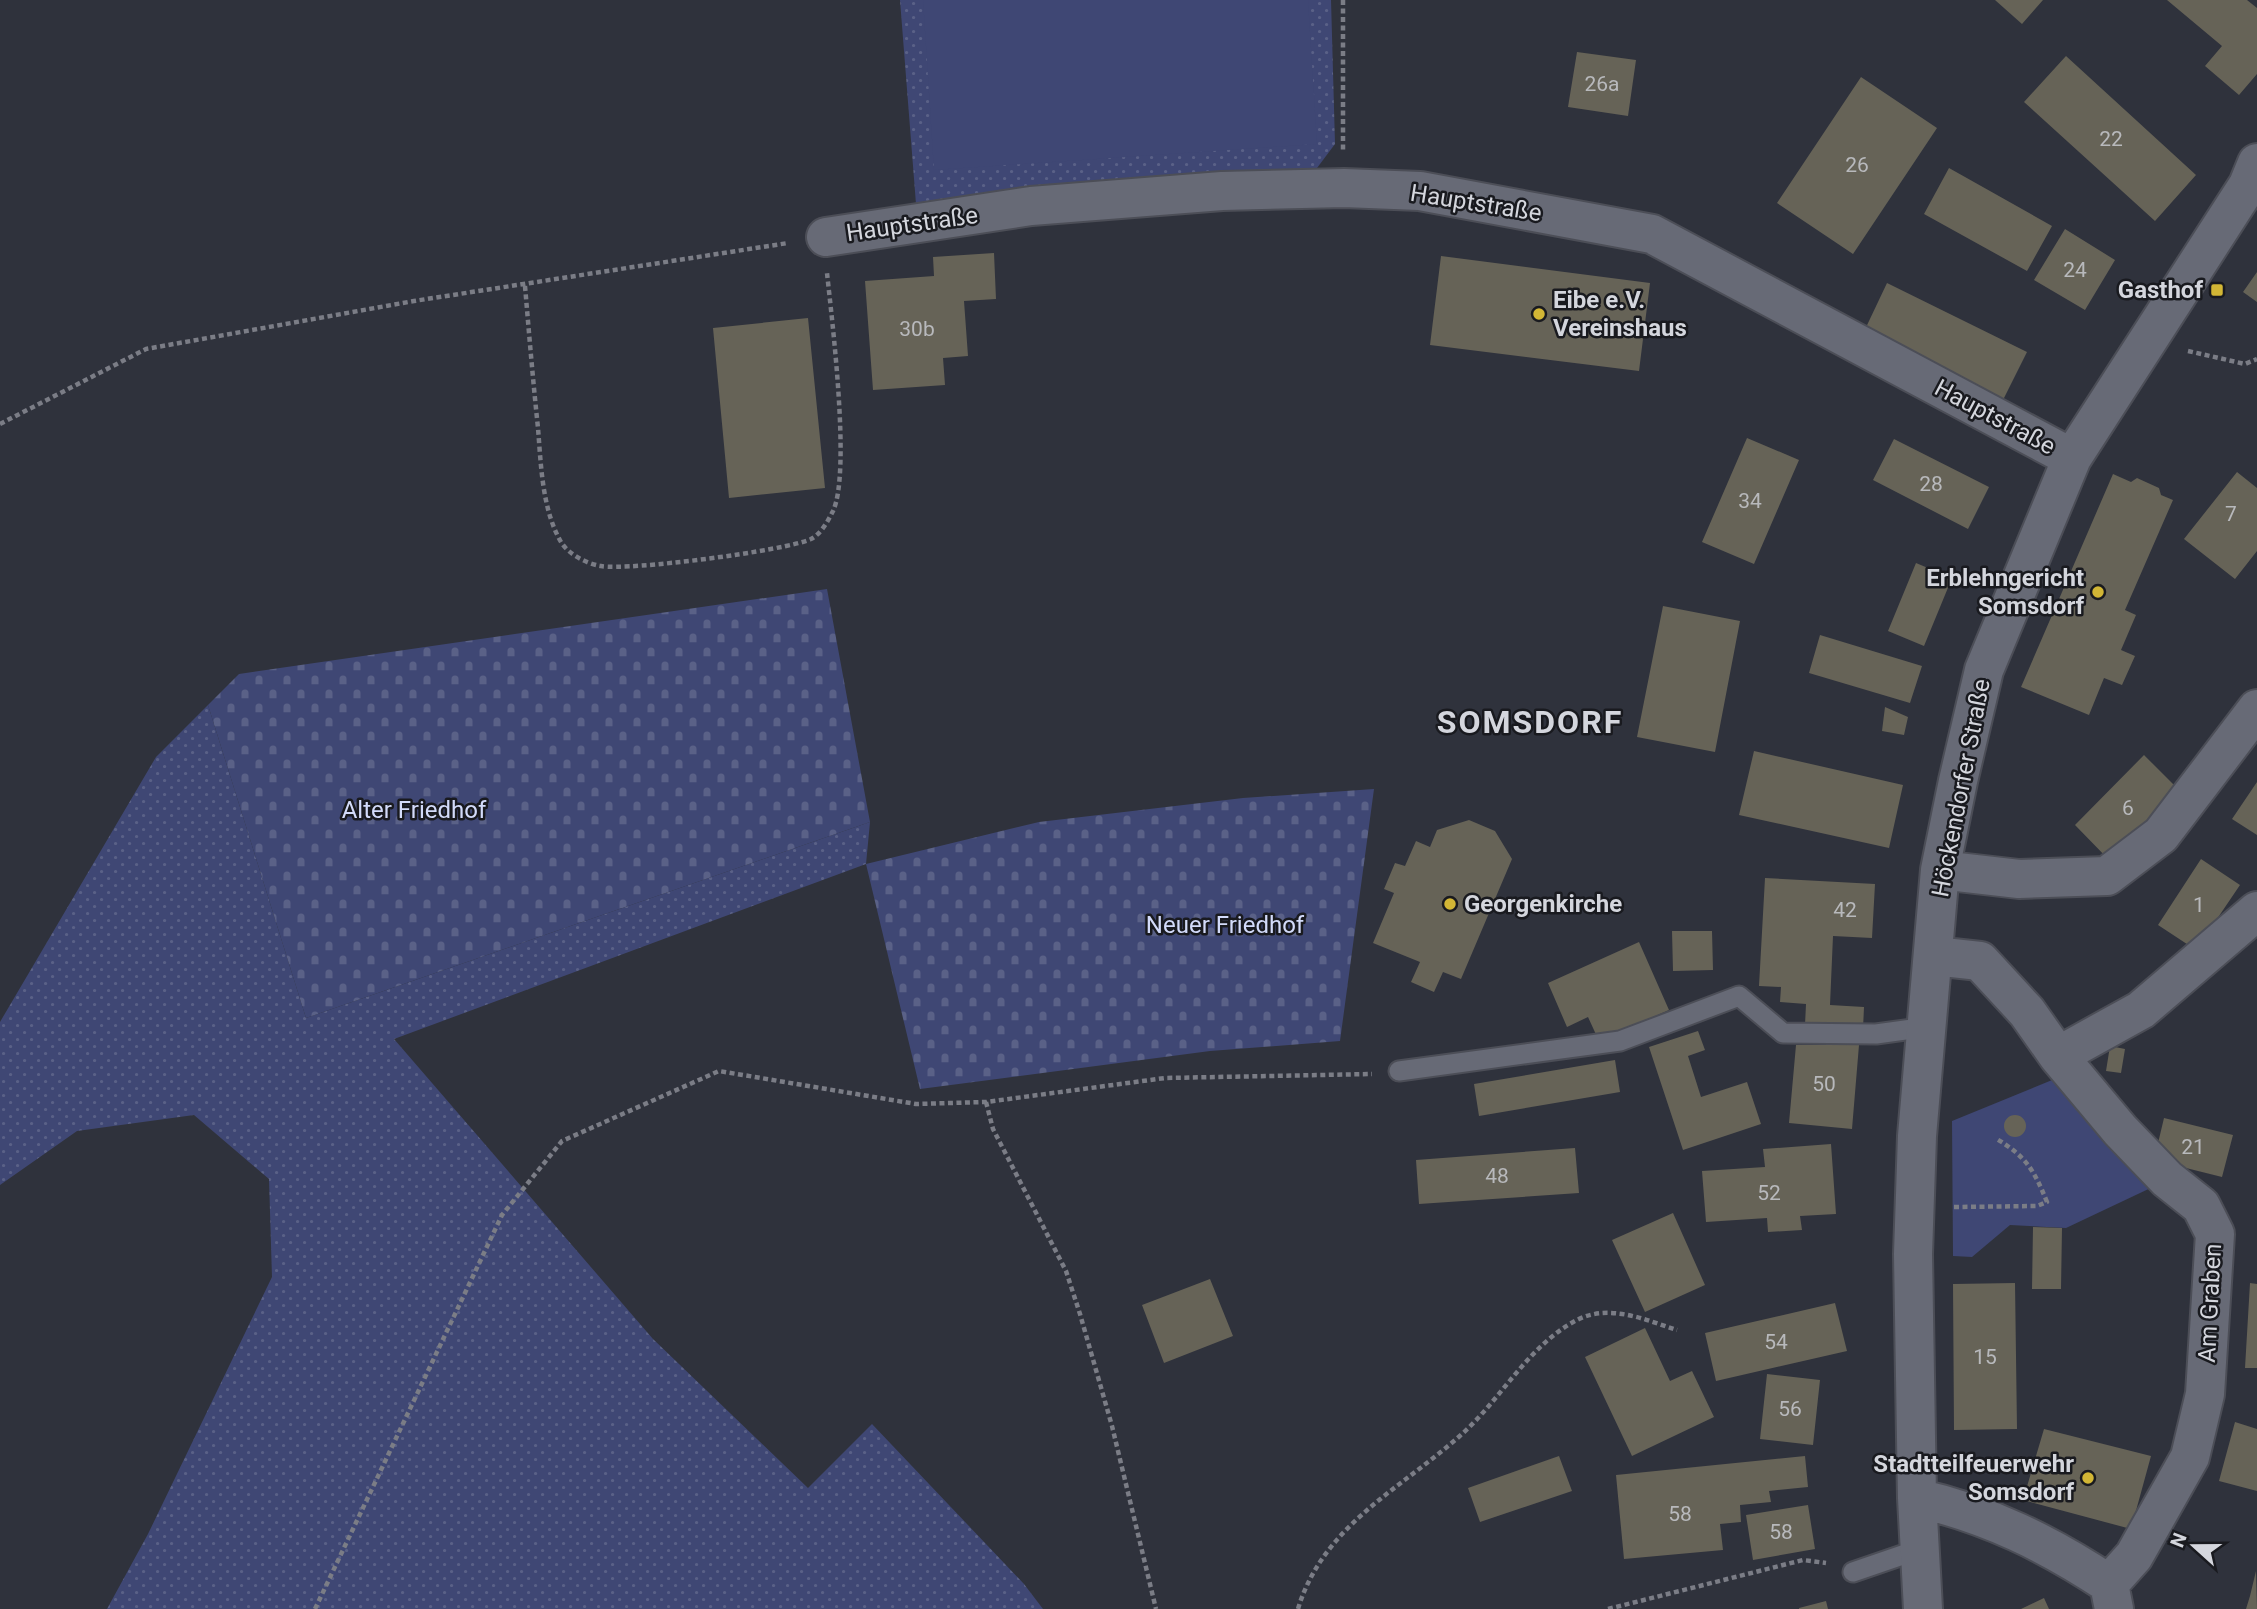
<svg xmlns="http://www.w3.org/2000/svg" width="2257" height="1609" viewBox="0 0 2257 1609" font-family="Roboto,sans-serif">
<style>
.grass{fill:url(#grass-dots)}
.cemetery{fill:url(#cemetery-stones)}
.park{fill:#3f4774}
.building{fill:#666357}
.lines{fill:none;stroke-linecap:round;stroke-linejoin:round}
.lane-casing{stroke:#4c4e57;stroke-width:23}
.street-casing{stroke:#4c4e57;stroke-width:42}
.path{stroke:#7b7d86;stroke-width:4.5;stroke-dasharray:5 3.5;stroke-linecap:butt}
.lane{stroke:#676a76;stroke-width:19}
.street{stroke:#676a76;stroke-width:38}
.poi-dot{fill:#d2b635;stroke:#191a1f;stroke-width:2.5}
.labels{text-anchor:middle;dominant-baseline:central;stroke-width:5;stroke-linejoin:round;paint-order:stroke}
.number-label{font-size:21px;fill:#b8b9bc}
.street-label{font-size:24px;fill:#d4d6dd;stroke:#191a1f}
.poi-label{font-size:24px;font-weight:bold;fill:#d4d6dd;stroke:#191a1f;text-anchor:end}
.park-label{font-size:24px;fill:#d3dbfa;stroke:#191a1f}
.district-label{font-size:32px;font-weight:bold;letter-spacing:2px;fill:#d4d6dd;stroke:#191a1f}
</style>
<defs>
<pattern id="grass-dots" width="8" height="8" patternUnits="userSpaceOnUse" patternTransform="scale(1.75)"><rect width="8" height="8" fill="#3f4774"/><path d="M2 2h.1M6 6h.1" fill="none" stroke="#5a6187" stroke-width="1.8" stroke-linecap="round"/></pattern>
<pattern id="cemetery-stones" width="16" height="16" patternUnits="userSpaceOnUse" patternTransform="scale(1.75)"><rect width="16" height="16" fill="#3f4774"/><path d="M2 7V4a2 2 0 0 1 4 0v3zM10 15v-3a2 2 0 0 1 4 0v3z" fill="#5a6187"/></pattern>
</defs>
<rect width="100%" height="100%" fill="#2f323c"/>
<path class="grass" d="M 900,0 L 1331,0 L 1335,144 L 1317,168 L 1242,171 L 1193,191 L 916,204 Z
M 208,705 L 306,1018 L 870,822 L 866,864 L 394,1039 L 653,1339 L 808,1488 L 872,1424 L 1024,1584 L 1043,1609 L 107,1609 L 148,1534 L 272,1277 L 269,1179 L 194,1115 L 77,1131 L 0,1185 L 0,1022 L 156,757 Z"/>
<path class="cemetery" d="M 827,589 L 870,822 L 306,1018 L 208,705 L 239,674 Z
M 1374,789 L 1340,1041 L 1210,1051 L 920,1089 L 866,864 L 1039,822 L 1243,798 Z"/>
<path class="park" d="M 923,0 L 1308,0 L 1317,144 L 934,170 Z
M 2057,1078 L 2157,1185 L 2066,1228 L 2010,1225 L 1972,1257 L 1953,1256 L 1952,1121 Z"/>
<path class="building" d="M 1995,0 L 2043,0 L 2022,24 Z
M 2167,0 L 2247,0 L 2257,8 L 2257,74 L 2239,95 L 2205,66 L 2222,46 Z
M 1577,52 L 1636,60 L 1628,116 L 1568,107 Z
M 2066,56 L 2196,175 L 2155,221 L 2024,102 Z
M 1861,77 L 1937,128 L 1853,254 L 1777,203 Z
M 1949,168 L 2052,226 L 2027,271 L 1924,214 Z
M 2065,229 L 2115,260 L 2085,310 L 2034,280 Z
M 994,253 L 996,299 L 964,301 L 968,356 L 943,358 L 945,385 L 873,390 L 865,281 L 934,276 L 933,257 Z
M 1441,256 L 1650,283 L 1639,371 L 1430,345 Z
M 2257,272 L 2257,302 L 2243,292 Z
M 1887,283 L 2027,352 L 1999,408 L 1860,340 Z
M 808,318 L 825,488 L 729,498 L 713,328 Z
M 1747,438 L 1799,460 L 1754,564 L 1702,542 Z
M 1894,439 L 1989,487 L 1968,529 L 1873,480 Z
M 2237,472 L 2257,488 L 2257,551 L 2235,579 L 2184,539 Z
M 2113,474 L 2131,482 L 2137,478 L 2159,488 L 2161,495 L 2173,500 L 2125,610 L 2136,615 L 2121,650 L 2135,656 L 2122,685 L 2104,678 L 2089,715 L 2021,687 Z
M 1916,563 L 1952,578 L 1924,646 L 1888,631 Z
M 1663,606 L 1740,621 L 1715,752 L 1637,737 Z
M 1820,635 L 1922,666 L 1910,703 L 1809,673 Z
M 1885,707 L 1908,717 L 1904,735 L 1882,731 Z
M 1754,751 L 1903,785 L 1889,848 L 1739,815 Z
M 2144,755 L 2181,792 L 2111,862 L 2075,825 Z
M 2257,782 L 2257,835 L 2232,819 Z
M 1469,820 L 1495,831 L 1512,859 L 1461,979 L 1443,972 L 1434,992 L 1411,982 L 1420,962 L 1373,943 L 1394,893 L 1384,889 L 1395,863 L 1405,866 L 1416,841 L 1430,847 L 1437,830 Z
M 2201,859 L 2240,885 L 2196,950 L 2158,925 Z
M 1765,878 L 1875,884 L 1872,938 L 1833,936 L 1830,1005 L 1864,1007 L 1863,1029 L 1805,1025 L 1806,1004 L 1780,1002 L 1781,987 L 1759,986 Z
M 1672,931 L 1712,931 L 1713,970 L 1673,971 Z
M 1639,942 L 1669,1010 L 1599,1041 L 1588,1017 L 1567,1027 L 1548,983 Z
M 1698,1031 L 1705,1050 L 1688,1056 L 1701,1097 L 1747,1082 L 1761,1124 L 1683,1150 L 1649,1047 Z
M 1796,1045 L 1859,1045 L 1852,1129 L 1789,1123 Z
M 2110,1046 L 2125,1049 L 2121,1073 L 2106,1071 Z
M 1615,1060 L 1620,1092 L 1479,1116 L 1474,1084 Z
M2004 1126a11 11 0 1 1 22 0a11 11 0 1 1-22 0Z
M 2164,1118 L 2233,1135 L 2222,1177 L 2154,1160 Z
M 1831,1144 L 1836,1214 L 1800,1216 L 1802,1230 L 1768,1232 L 1767,1218 L 1706,1222 L 1702,1171 L 1765,1167 L 1763,1149 Z
M 1575,1148 L 1579,1193 L 1419,1204 L 1416,1160 Z
M 1673,1213 L 1705,1285 L 1645,1312 L 1612,1240 Z
M 2033,1227 L 2062,1228 L 2061,1289 L 2032,1289 Z
M 1210,1279 L 1233,1336 L 1164,1363 L 1142,1305 Z
M 2015,1283 L 2017,1429 L 1954,1430 L 1953,1284 Z
M 2250,1283 L 2257,1284 L 2257,1368 L 2245,1368 Z
M 1835,1303 L 1847,1351 L 1716,1381 L 1705,1333 Z
M 1645,1328 L 1670,1381 L 1692,1371 L 1714,1417 L 1632,1456 L 1585,1357 Z
M 1767,1374 L 1820,1380 L 1813,1445 L 1760,1439 Z
M 2235,1422 L 2257,1429 L 2257,1491 L 2219,1481 Z
M 2044,1429 L 2151,1456 L 2131,1529 L 2023,1500 Z
M 1559,1456 L 1572,1491 L 1480,1522 L 1468,1488 Z
M 1805,1456 L 1808,1487 L 1769,1491 L 1771,1502 L 1740,1505 L 1741,1522 L 1720,1524 L 1723,1550 L 1624,1559 L 1616,1475 Z
M 1808,1505 L 1815,1549 L 1753,1560 L 1746,1515 Z
M 2256,1571 L 2257,1609 L 2246,1609 L 2250,1596 Z
M 2044,1598 L 2049,1609 L 2021,1609 Z
M 1826,1601 L 1828,1609 L 1799,1609 L 1799,1608 Z"/>
<g class="lines">
<g class="lane-casing">
<path id="lane" d="M 1399,1071 L 1620,1041 L 1739,996 L 1783,1033 L 1876,1034 L 1927,1027
M 1853,1572 L 1920,1549"/>
</g>
<g class="street-casing">
<path id="street" d="M 826,237 L 1031,206 L 1222,191 L 1344,188 L 1420,191 L 1652,234 L 2072,458
M 1940,870 L 2019,879 L 2107,876 L 2161,835 L 2257,709
M 1934,956 L 1980,961 L 2027,1012 L 2058,1056 L 2141,1010 L 2257,911
M 2058,1056 L 2120,1130 L 2167,1179 L 2201,1206 L 2215,1234 L 2205,1394 L 2190,1457 L 2134,1556 L 2109,1584
M 1917,1498 C 1988,1514 2049,1544 2109,1584 L 2114,1609
M 1923,1609 L 1917,1498 L 1913,1254 L 1917,1136 L 1940,870 L 1958,781 L 1984,670 L 2072,458 L 2248,185 L 2257,163"/>
</g>
<path class="path" d="M 1343,0 L 1343,150
M 525,286 C 529,333 533,381 538,428 C 541,465 542,509 561,542 C 568,554 587,564 601,566 C 628,571 785,551 811,539 C 821,534 828,521 833,511 C 851,473 832,320 827,273
M 2188,351 L 2245,364 L 2257,359
M 0,424 L 146,349 L 414,301 L 788,243
M 986,1102 L 993,1129 L 1066,1271 L 1080,1314 L 1112,1426 L 1156,1609
M 1954,1207 L 2037,1206 L 2047,1202 C 2034,1170 2026,1156 1995,1138
M 315,1609 L 502,1215 L 562,1141 L 719,1071 L 916,1104 L 986,1102 L 1165,1078 L 1372,1074
M 1298,1609 C 1323,1525 1401,1489 1462,1434 C 1502,1398 1530,1343 1579,1319 C 1611,1304 1646,1320 1677,1330
M 1608,1609 L 1803,1560 L 1826,1563"/>
<use href="#lane" class="lane"/>
<use href="#street" class="street"/>
</g>
<g class="poi-dot">
<rect x="2210" y="283" width="14" height="14" rx="3.5"/>
<circle cx="1539" cy="314" r="7"/>
<circle cx="2098" cy="592" r="7"/>
<circle cx="1450" cy="904" r="7"/>
<circle cx="2088" cy="1478" r="7"/>
</g>
<g class="labels">
<g class="number-label">
<text x="1602" y="84">26a</text>
<text x="2111" y="139">22</text>
<text x="1857" y="165">26</text>
<text x="2075" y="270">24</text>
<text x="917" y="329">30b</text>
<text x="1931" y="484">28</text>
<text x="1750" y="501">34</text>
<text x="2231" y="514">7</text>
<text x="2128" y="808">6</text>
<text x="2199" y="905">1</text>
<text x="1845" y="910">42</text>
<text x="1824" y="1084">50</text>
<text x="2193" y="1147">21</text>
<text x="1497" y="1176">48</text>
<text x="1769" y="1193">52</text>
<text x="1776" y="1342">54</text>
<text x="1985" y="1357">15</text>
<text x="1790" y="1409">56</text>
<text x="1680" y="1514">58</text>
<text x="1781" y="1532">58</text>
</g>
<g class="street-label">
<text transform="translate(1476 203) rotate(9)">Hauptstraße</text>
<text transform="translate(912 224) rotate(-8)">Hauptstraße</text>
<text transform="translate(1995 417) rotate(28)">Hauptstraße</text>
<text transform="translate(1961 788) rotate(-79)">Höckendorfer Straße</text>
<text transform="translate(2210 1303) rotate(-87)">Am Graben</text>
</g>
<g class="poi-label">
<text x="2203" y="290">Gasthof</text>
<text x="1553" y="300" text-anchor="start">Eibe e.V.<tspan x="1553" dy="28">Vereinshaus</tspan></text>
<text x="2084" y="578">Erblehngericht<tspan x="2084" dy="28">Somsdorf</tspan></text>
<text x="1464" y="904" text-anchor="start">Georgenkirche</text>
<text x="2074" y="1464">Stadtteilfeuerwehr<tspan x="2074" dy="28">Somsdorf</tspan></text>
</g>
<g class="park-label">
<text x="414" y="810">Alter Friedhof</text>
<text x="1225" y="925">Neuer Friedhof</text>
</g>
<g class="district-label">
<text x="1530" y="722">SOMSDORF</text>
</g>
</g>
<g transform="translate(2194 1546) rotate(291)" stroke="#191a1f" stroke-width="5" paint-order="stroke">
<path d="M0-5L12 26L0 18L-12 26Z" fill="#d4d6dd"/>
<text y="-10" font-size="19" font-weight="bold" text-anchor="middle" fill="#d4d6dd">N</text>
</g>
</svg>
